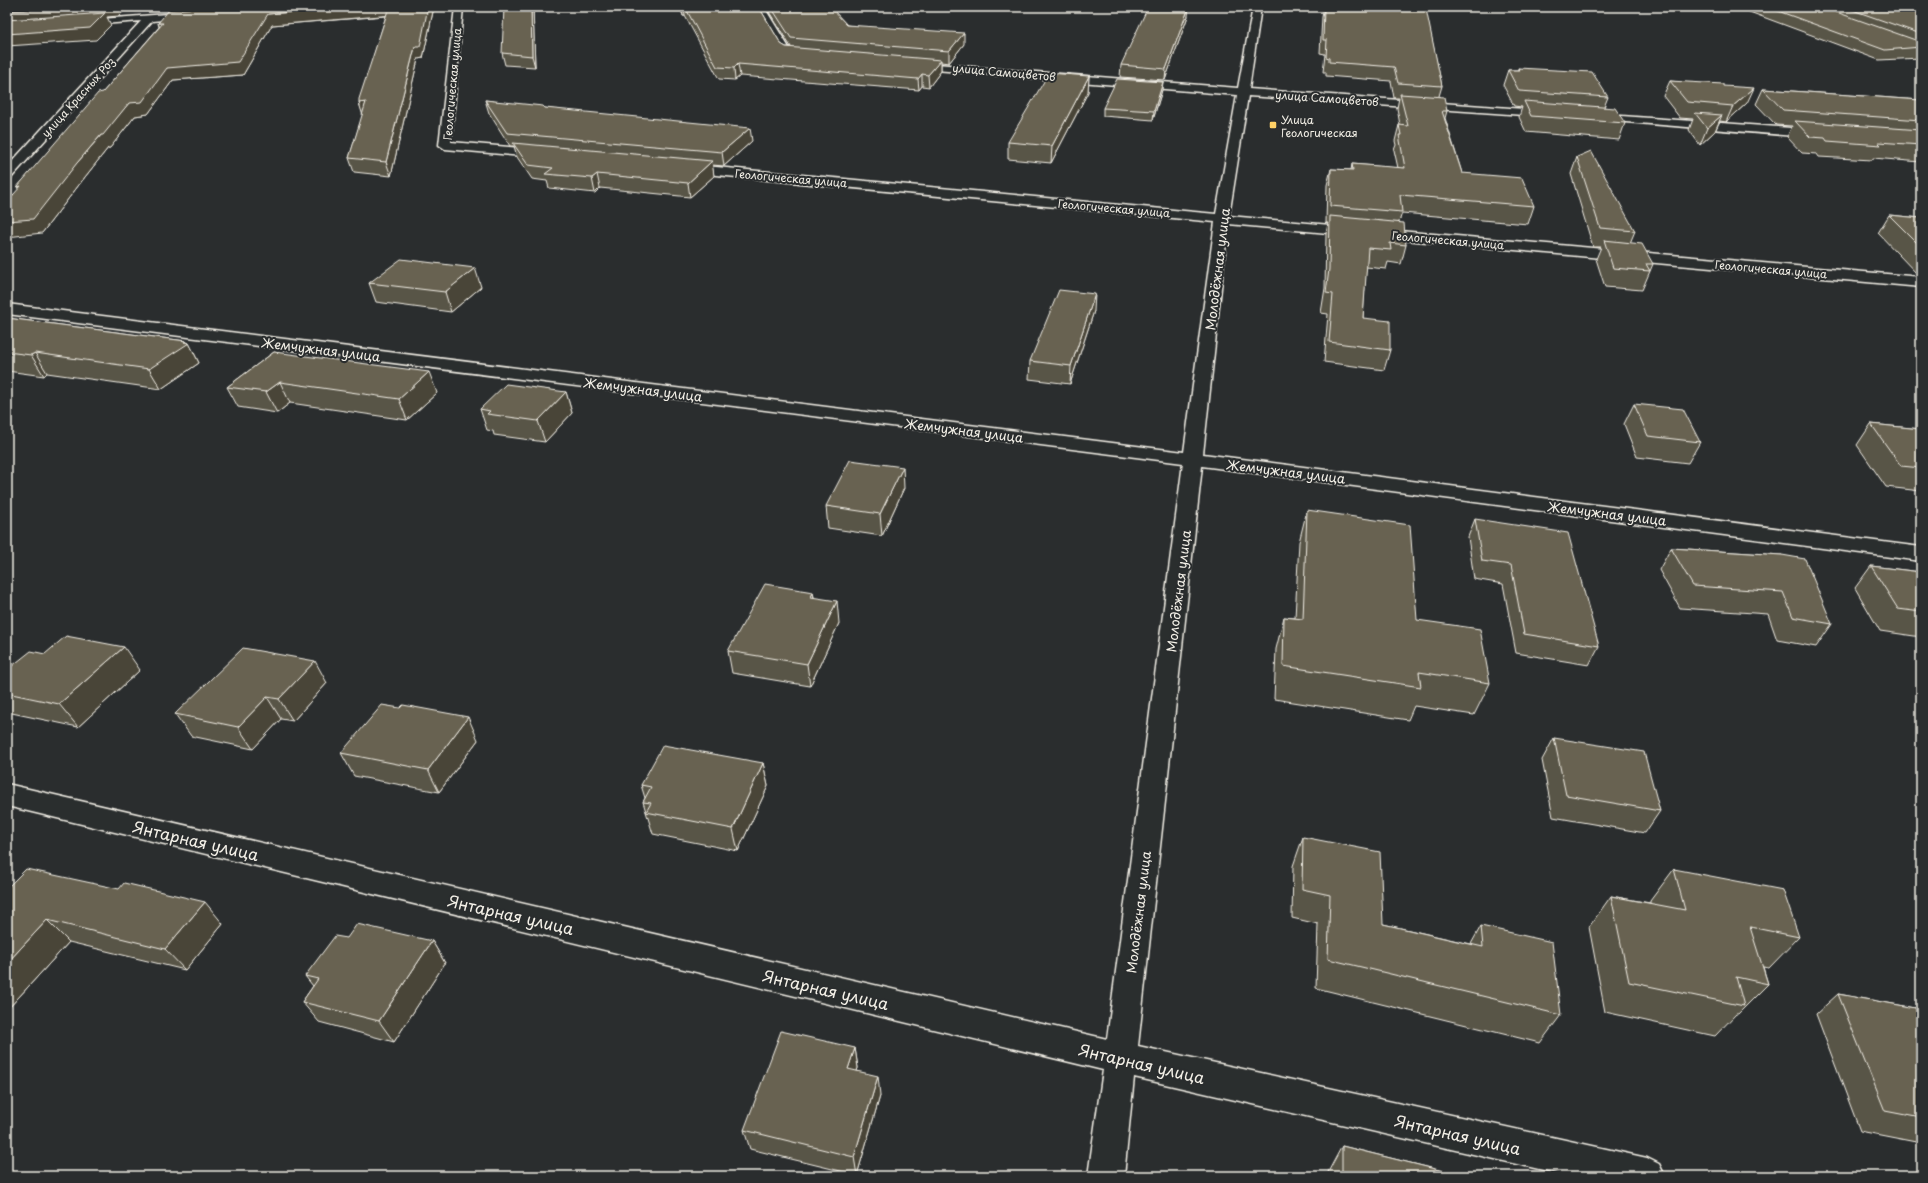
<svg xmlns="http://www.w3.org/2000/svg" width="1928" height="1183" viewBox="0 0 1928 1183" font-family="'Playpen Sans',sans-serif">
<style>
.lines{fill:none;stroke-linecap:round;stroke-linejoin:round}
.minor-casing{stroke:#f4f1e8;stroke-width:3}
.minor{fill:#2a2d2e;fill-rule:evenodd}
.wall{fill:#595446;stroke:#f4f1e8}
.shaded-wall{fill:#494539;stroke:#f4f1e8}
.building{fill:#686251;stroke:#f4f1e8}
.poi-dot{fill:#ffd166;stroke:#2a2d2e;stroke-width:1.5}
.labels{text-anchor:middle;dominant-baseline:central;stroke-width:4;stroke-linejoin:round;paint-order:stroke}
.far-street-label{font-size:11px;fill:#f4f1e8;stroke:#2a2d2e}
.far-poi-label{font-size:11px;fill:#f4f1e8;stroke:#2a2d2e;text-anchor:start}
.street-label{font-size:13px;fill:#f4f1e8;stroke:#2a2d2e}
.near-street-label{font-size:16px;fill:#f4f1e8;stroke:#2a2d2e}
</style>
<rect width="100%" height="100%" fill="#2a2d2e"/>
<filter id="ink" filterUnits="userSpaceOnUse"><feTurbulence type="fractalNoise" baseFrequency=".025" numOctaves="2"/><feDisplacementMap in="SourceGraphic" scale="8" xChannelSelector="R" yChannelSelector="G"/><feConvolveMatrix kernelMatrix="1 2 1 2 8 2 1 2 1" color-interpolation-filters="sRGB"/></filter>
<g filter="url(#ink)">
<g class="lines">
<g class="minor-casing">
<path id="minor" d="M 455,7 L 463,7 L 451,142 L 544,150 L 548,151 L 550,154 L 548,157 L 544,158 L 445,149 L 439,145 Z
M 756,7 L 764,7 L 791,51 L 811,54 L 812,56 L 811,58 L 784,56 Z
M 1253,7 L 1261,7 L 1249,89 L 1551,111 L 1557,114 L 1551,117 L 1248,96 L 1229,216 L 1921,277 L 1921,287 L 1228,224 L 1203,454 L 1921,547 L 1921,561 L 1202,466 L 1138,1046 L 1647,1158 L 1659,1164 L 1665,1176 L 1570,1176 L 1134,1077 L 1124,1176 L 1088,1176 L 1103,1070 L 7,806 L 7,784 L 1107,1039 L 1183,463 L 7,314 L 7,304 L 1184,452 L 1215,222 L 684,172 L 678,168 L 684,164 L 1216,214 L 1237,95 L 911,68 L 906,65 L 911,62 L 1238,88 Z
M 193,12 L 198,15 L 196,17 L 152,21 L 11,178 L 7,179 L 7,167 L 141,21 L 78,26 L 73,23 L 75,21 Z
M 1593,114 L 1820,130 L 1826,134 L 1820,138 L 1589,119 L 1587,117 Z"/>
</g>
<use href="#minor" class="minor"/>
</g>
<path class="wall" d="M 180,7 L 434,7 L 423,58 L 418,59 L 391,176 L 354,172 L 349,158 L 363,114 L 359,103 L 386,16 L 272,25 L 243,75 L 173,80 L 148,114 L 135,116 L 110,148 L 108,148 L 85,177 L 42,233 L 17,187 L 103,92 L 159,27 L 158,23 L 181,9 Z
M 533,7 L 535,67 L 505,65 L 502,53 Z
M 680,7 L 759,7 L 781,44 L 786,47 L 791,47 L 766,7 L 830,7 L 847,25 L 964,44 L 949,63 L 941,62 L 941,71 L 929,87 L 922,86 L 919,90 L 740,76 L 735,80 L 719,79 L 685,16 L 683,16 Z
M 1324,7 L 1445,7 L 1425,8 L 1442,86 L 1439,96 L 1447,111 L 1445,118 L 1462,173 L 1534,206 L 1528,224 L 1402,213 L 1399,222 L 1406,245 L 1401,264 L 1388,262 L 1386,269 L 1366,267 L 1363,318 L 1390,350 L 1384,370 L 1324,362 L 1328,314 L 1321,313 L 1325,288 L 1326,234 L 1328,223 L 1326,223 L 1327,185 L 1331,169 L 1351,170 L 1352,164 L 1398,168 L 1394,150 L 1396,145 L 1395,141 L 1399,125 L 1400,125 L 1397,108 L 1399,98 L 1394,98 L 1391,81 L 1326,76 L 1326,72 L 1323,72 L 1325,54 L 1320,53 L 1322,17 Z
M 1736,7 L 1921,7 L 1921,58 L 1879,60 Z
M 1188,16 L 1165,80 L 1120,77 L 1121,65 Z
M 1518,68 L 1608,97 L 1604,107 L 1625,123 L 1619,140 L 1526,132 L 1519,117 L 1522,107 L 1514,106 L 1503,85 L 1508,70 L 1518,70 Z
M 1089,76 L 1088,92 L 1051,163 L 1008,159 L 1008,142 Z
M 1670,81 L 1723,86 L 1747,103 L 1726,122 L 1720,121 L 1715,131 L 1700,145 L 1689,130 L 1693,119 L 1680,118 L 1663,96 Z
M 1763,89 L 1921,100 L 1921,162 L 1873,158 L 1872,160 L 1819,157 L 1817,154 L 1802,153 L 1787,137 L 1792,126 L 1776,125 L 1756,104 Z
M 1162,90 L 1153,120 L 1103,116 L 1103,108 Z
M 485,100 L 545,108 L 752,141 L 724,166 L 712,165 L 714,176 L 690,197 L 600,188 L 595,193 L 549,188 L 547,181 L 532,179 L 517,157 L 514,146 L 510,146 L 489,113 Z
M 1577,157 L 1635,231 L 1630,243 L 1653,264 L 1642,290 L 1605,287 L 1596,259 L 1601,247 L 1593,247 L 1571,174 Z
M 1889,215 L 1921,218 L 1921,276 L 1918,275 L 1878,233 Z
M 369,283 L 481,287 L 451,312 L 376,302 Z
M 1094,311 L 1070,384 L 1029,379 L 1030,361 Z
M 7,318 L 186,341 L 187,342 L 189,343 L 199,363 L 161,389 L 47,373 L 44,376 L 7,371 Z
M 274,352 L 437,393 L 407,420 L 290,403 L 277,413 L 238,407 L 227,387 Z
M 566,392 L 572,413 L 545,442 L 494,435 L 493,431 L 487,430 L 480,409 Z
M 1634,404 L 1700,442 L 1688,463 L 1637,457 L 1624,424 Z
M 1871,424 L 1921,429 L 1921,491 L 1886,487 L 1857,445 Z
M 904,488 L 882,536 L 828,528 L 826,506 Z
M 1307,510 L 1417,620 L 1490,683 L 1474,715 L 1414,706 L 1408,720 L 1274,699 L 1276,649 L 1284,617 L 1295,618 L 1299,542 Z
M 1475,519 L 1599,646 L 1589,665 L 1516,653 L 1503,584 L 1474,579 L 1468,537 Z
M 1671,548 L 1782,555 L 1832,624 L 1816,647 L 1777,640 L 1768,614 L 1680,608 L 1659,570 Z
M 1871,566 L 1921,572 L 1921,637 L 1880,631 L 1855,588 Z
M 813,592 L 814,597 L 839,623 L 810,686 L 732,673 L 728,651 Z
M 45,654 L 140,670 L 78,727 L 7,712 L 7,670 Z
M 327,683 L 293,721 L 281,719 L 253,749 L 191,736 L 175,714 Z
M 1554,738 L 1660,811 L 1645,833 L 1553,817 L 1542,760 Z
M 478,740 L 439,792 L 354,776 L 341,753 Z
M 763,763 L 768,786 L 738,851 L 653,834 L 643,802 L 645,798 L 641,785 Z
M 1303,837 L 1383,924 L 1471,944 L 1481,926 L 1561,1015 L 1540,1043 L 1316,988 L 1318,924 L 1292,918 L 1293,866 Z
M 1674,869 L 1799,937 L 1769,968 L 1763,967 L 1768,984 L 1738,1014 L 1736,1014 L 1715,1036 L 1605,1012 L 1589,927 L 1611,896 L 1650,903 L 1650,901 Z
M 7,888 L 223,924 L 185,970 L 69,942 L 7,1010 Z
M 347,938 L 432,941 L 445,963 L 394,1042 L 319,1022 L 302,1002 L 313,986 L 305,976 Z
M 1838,994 L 1921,1009 L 1921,1143 L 1860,1131 L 1816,1014 Z
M 855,1048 L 858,1068 L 857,1071 L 880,1096 L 857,1175 L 750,1149 L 744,1130 Z
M 1342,1146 L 1463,1176 L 1327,1176 L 1327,1174 Z"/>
<path class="shaded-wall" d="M 73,7 L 128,7 L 119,16 L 107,17 L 111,25 L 96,40 L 7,46 L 7,11 Z
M 180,7 L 245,7 L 182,11 Z
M 353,7 L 391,7 L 393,15 L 272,25 L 243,75 L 173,80 L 148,114 L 135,116 L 110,148 L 108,148 L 85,177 L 42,233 L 7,237 L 7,221 L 77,163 L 129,103 L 167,68 L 268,14 Z
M 428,7 L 434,7 L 423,58 L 418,59 L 391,176 L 386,162 L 415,47 Z
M 531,7 L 533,7 L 535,67 L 532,56 Z
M 682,7 L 684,7 L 685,16 L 683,16 Z
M 1189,7 L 1188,16 L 1165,80 L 1166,69 Z
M 1384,7 L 1445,7 L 1383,12 Z
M 158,23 L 163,23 L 163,35 Z
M 964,33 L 964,44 L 949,63 L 949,51 Z
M 941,60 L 941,71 L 929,87 L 928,75 Z
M 738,64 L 740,76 L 735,80 L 734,68 Z
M 922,74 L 922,86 L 919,90 L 918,79 Z
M 1089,76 L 1088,92 L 1051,163 L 1052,146 Z
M 1163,82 L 1162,90 L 1153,120 L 1154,111 Z
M 1754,88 L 1747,103 L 1726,122 L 1733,106 Z
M 366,102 L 363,116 L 359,103 Z
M 1722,115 L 1715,131 L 1700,145 L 1707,128 Z
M 750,128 L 752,141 L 724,166 L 722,152 Z
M 712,161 L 714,176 L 690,197 L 688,183 Z
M 597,174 L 600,188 L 595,193 L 592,178 Z
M 475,268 L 481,287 L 451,312 L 445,292 Z
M 1095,294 L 1094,311 L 1070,384 L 1071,366 Z
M 186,341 L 187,343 L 189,343 L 199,363 L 161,389 L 149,369 Z
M 35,353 L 47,373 L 44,376 L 31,355 Z
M 429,372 L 437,393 L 407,420 L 399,399 Z
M 280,382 L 290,403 L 277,413 L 266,392 Z
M 566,392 L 572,413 L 545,442 L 538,421 Z
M 903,467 L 904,488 L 882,536 L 880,514 Z
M 813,592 L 816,614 L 811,597 Z
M 837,601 L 839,623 L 810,686 L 807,664 Z
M 124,647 L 140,670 L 78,727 L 59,704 Z
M 315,661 L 327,683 L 293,721 L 279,699 Z
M 267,697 L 281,719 L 253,749 L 238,727 Z
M 468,717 L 478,740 L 439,792 L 428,770 Z
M 763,763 L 768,786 L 738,851 L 733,829 Z
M 205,902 L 223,924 L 185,970 L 165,949 Z
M 47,920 L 69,942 L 7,1010 L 7,963 Z
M 432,941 L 445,963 L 394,1042 L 379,1021 Z
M 855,1048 L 858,1068 L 851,1089 L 848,1069 Z
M 878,1076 L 880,1096 L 857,1175 L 854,1157 Z"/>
<path class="building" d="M 7,7 L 73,7 L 7,11 Z
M 210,7 L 353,7 L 268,14 L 238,62 L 167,68 L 142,102 L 129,103 L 103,135 L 101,135 L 77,163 L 33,219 L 7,221 L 7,202 L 21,186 L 17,187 L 98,93 L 103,92 L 163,23 L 158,23 L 169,10 Z
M 389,7 L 428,7 L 420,47 L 415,47 L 386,162 L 349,158 L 366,102 L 359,103 L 359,99 Z
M 504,7 L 531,7 L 532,56 L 502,53 Z
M 685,7 L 759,7 L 781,44 L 786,47 L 941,60 L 928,75 L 922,74 L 918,79 L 738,64 L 734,68 L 717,67 Z
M 771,7 L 830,7 L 847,25 L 964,33 L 949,51 L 791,38 Z
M 1148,7 L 1189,7 L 1166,69 L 1121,65 Z
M 1324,7 L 1422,7 L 1426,9 L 1442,86 L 1398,83 L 1394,67 L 1329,62 L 1329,58 L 1326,57 L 1327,40 L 1323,40 Z
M 1767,7 L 1822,7 L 1921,42 L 1921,47 L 1885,50 Z
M 1844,7 L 1921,7 L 1921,34 Z
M 105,13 L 90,28 L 7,34 L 7,20 Z
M 1518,68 L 1592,72 L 1608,97 L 1519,91 L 1508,70 L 1520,70 Z
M 1049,73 L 1089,76 L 1052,146 L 1008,142 Z
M 1117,79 L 1163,82 L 1154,111 L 1103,108 Z
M 1670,81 L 1723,84 L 1723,86 L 1754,88 L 1733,106 L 1687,102 Z
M 1763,89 L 1921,100 L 1921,120 L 1783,110 Z
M 1400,94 L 1444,97 L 1447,111 L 1442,111 L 1462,173 L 1522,178 L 1534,206 L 1400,195 L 1402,212 L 1330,206 L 1331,169 L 1353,170 L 1352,164 L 1405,168 L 1399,135 L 1401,135 L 1399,125 L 1408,126 Z
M 485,100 L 543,106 L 545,108 L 750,128 L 722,152 L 507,133 Z
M 1524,101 L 1615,108 L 1625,123 L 1531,116 Z
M 1695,113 L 1722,115 L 1707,128 Z
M 1795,121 L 1921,130 L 1921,145 L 1878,142 L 1881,145 L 1827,141 L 1825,138 L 1810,137 Z
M 513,143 L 712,161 L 688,183 L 597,174 L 592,178 L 545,174 L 553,168 L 528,165 Z
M 1591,151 L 1635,231 L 1600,228 L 1577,157 Z
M 1889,215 L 1921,218 L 1921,247 Z
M 1330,216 L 1404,223 L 1406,245 L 1390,243 L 1391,250 L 1368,248 L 1363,318 L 1390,321 L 1390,350 L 1329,342 L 1333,294 L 1326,293 L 1329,269 Z
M 1604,240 L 1642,244 L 1653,264 L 1646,264 L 1650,271 L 1613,268 Z
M 401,259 L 475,268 L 445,292 L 369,283 Z
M 1059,290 L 1095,294 L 1071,366 L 1030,361 Z
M 7,318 L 186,341 L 184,342 L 189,343 L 149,369 L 35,353 L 31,355 L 7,352 Z
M 274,352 L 429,372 L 399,399 L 280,382 L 266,392 L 227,387 Z
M 506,384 L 566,392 L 538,421 L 487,414 L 490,411 L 480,409 Z
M 1634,404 L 1683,409 L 1700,442 L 1648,436 Z
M 1871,424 L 1921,429 L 1921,468 L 1901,466 Z
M 850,460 L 903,467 L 880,514 L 826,506 Z
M 1307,510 L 1410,525 L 1417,620 L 1480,629 L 1490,683 L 1419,672 L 1421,687 L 1283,666 L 1284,617 L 1303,619 Z
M 1475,519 L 1568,533 L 1599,646 L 1524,634 L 1511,565 L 1482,561 Z
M 1671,548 L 1782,555 L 1805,559 L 1832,624 L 1793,617 L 1783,592 L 1693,586 Z
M 1871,566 L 1921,572 L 1921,612 L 1898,609 Z
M 765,584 L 813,592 L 811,597 L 837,601 L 807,664 L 728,651 Z
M 66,636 L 124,647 L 59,704 L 7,693 L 7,670 L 31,651 L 45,654 Z
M 243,648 L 315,661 L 279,699 L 267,697 L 238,727 L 175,714 Z
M 382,705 L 400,708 L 403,705 L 468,717 L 428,770 L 341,753 Z
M 1554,738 L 1644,752 L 1660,811 L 1566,795 Z
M 663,745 L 763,763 L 733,829 L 646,812 L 651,803 L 643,802 L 651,787 L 641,785 Z
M 1303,837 L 1380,852 L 1383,924 L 1483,947 L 1481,926 L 1552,942 L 1561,1015 L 1328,959 L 1330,895 L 1302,889 Z
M 26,869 L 119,889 L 124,883 L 205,902 L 165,949 L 47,920 L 7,963 L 7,888 Z
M 1674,869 L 1783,890 L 1799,937 L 1750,927 L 1768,984 L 1736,977 L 1744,1006 L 1629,982 L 1611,896 L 1685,910 Z
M 357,924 L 432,941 L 379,1021 L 302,1002 L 318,979 L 305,976 L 335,936 L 347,938 Z
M 1838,994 L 1921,1009 L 1921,1118 L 1885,1111 Z
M 781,1031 L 855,1048 L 848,1069 L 878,1076 L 854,1157 L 744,1130 Z
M 1342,1146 L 1463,1176 L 1342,1176 Z"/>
</g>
<rect class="poi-dot" x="1269" y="121" width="8" height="8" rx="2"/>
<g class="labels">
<g class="far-street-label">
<text transform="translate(1004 72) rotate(5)">улица Самоцветов</text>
<text transform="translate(452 84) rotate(-85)">Геологическая улица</text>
<text transform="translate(78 97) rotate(-48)">улица Красных Роз</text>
<text transform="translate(1327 98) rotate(4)">улица Самоцветов</text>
<text transform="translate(791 178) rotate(5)">Геологическая улица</text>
<text transform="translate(1114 208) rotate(5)">Геологическая улица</text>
<text transform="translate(1448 240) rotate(5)">Геологическая улица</text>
<text transform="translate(1771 269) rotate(5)">Геологическая улица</text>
</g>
<g class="far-poi-label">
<text x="1281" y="119">Улица<tspan x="1281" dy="13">Геологическая</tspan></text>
</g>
<g class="street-label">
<text transform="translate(1217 269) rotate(-83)">Молодёжная улица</text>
<text transform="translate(321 349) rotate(7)">Жемчужная улица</text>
<text transform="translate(643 389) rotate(7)">Жемчужная улица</text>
<text transform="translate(964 430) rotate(7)">Жемчужная улица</text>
<text transform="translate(1286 471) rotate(7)">Жемчужная улица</text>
<text transform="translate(1607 513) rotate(7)">Жемчужная улица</text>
<text transform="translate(1178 591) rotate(-83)">Молодёжная улица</text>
<text transform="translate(1138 912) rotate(-83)">Молодёжная улица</text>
</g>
<g class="near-street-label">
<text transform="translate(196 840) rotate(13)">Янтарная улица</text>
<text transform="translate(511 914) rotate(13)">Янтарная улица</text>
<text transform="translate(826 989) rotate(13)">Янтарная улица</text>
<text transform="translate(1142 1063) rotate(13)">Янтарная улица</text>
<text transform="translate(1458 1134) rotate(13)">Янтарная улица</text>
</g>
</g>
<rect width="1928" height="1183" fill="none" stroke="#2a2d2e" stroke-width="24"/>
<rect x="12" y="12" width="1904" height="1159" fill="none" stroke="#f4f1e8" stroke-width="1.5" filter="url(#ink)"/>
</svg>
